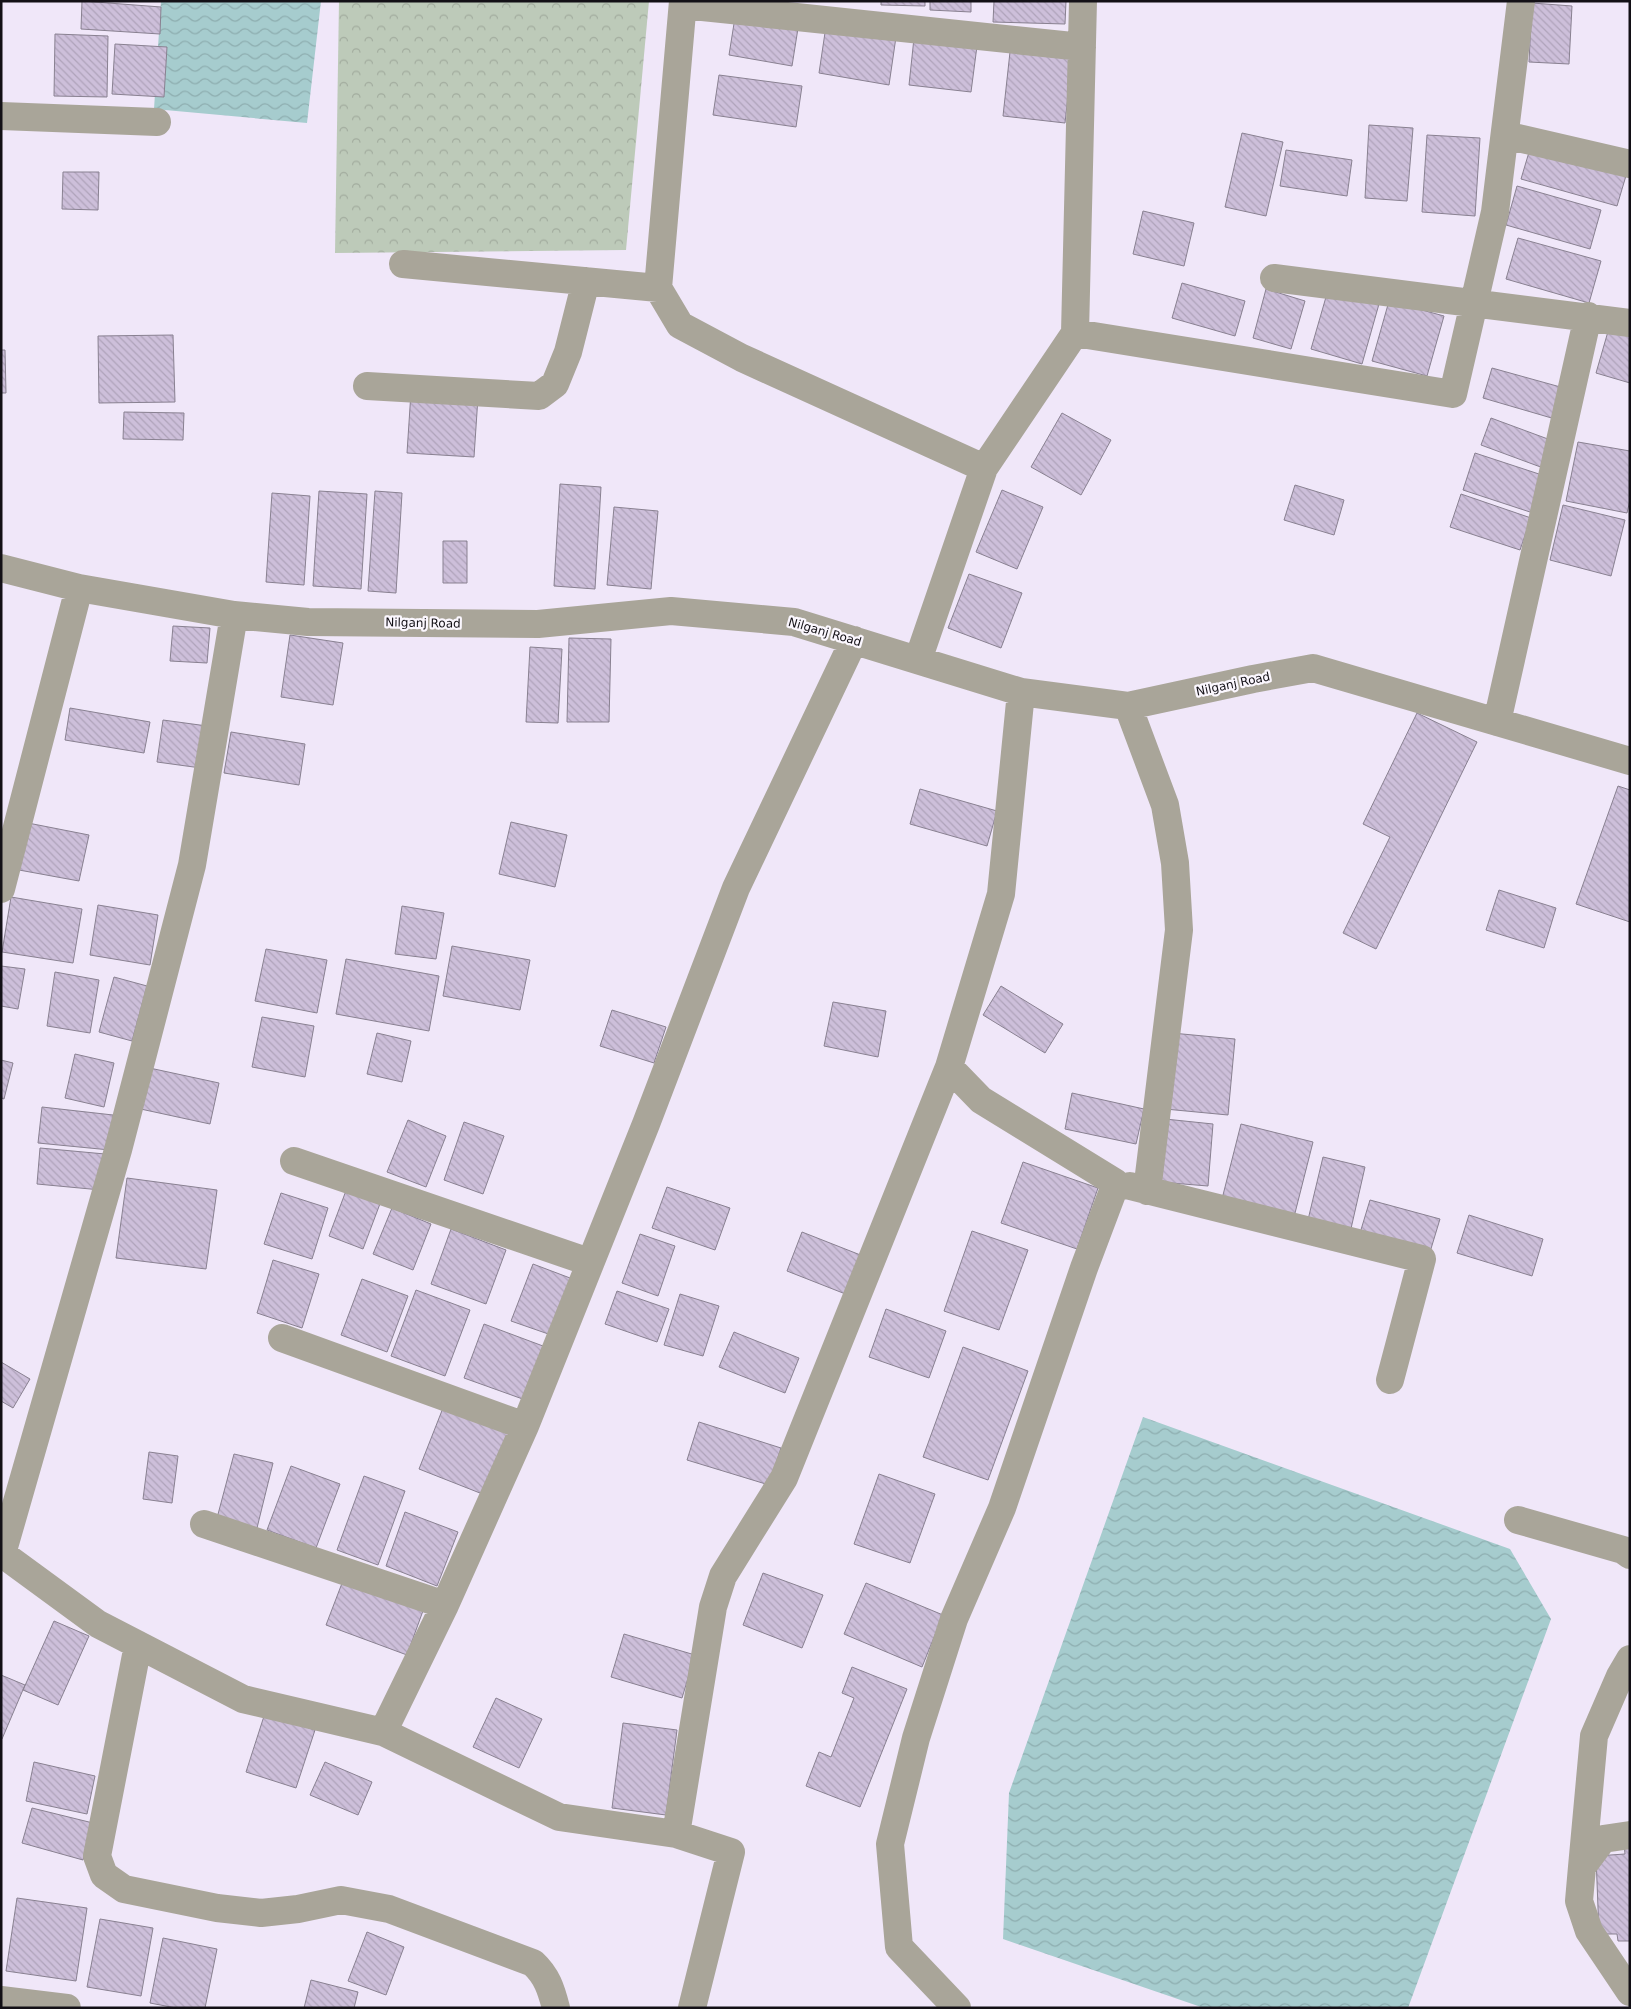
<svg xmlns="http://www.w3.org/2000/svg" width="1631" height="2009" viewBox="0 0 1631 2009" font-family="'DejaVu Sans',sans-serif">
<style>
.forest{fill:url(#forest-crowns)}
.water{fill:url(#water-waves)}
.building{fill:url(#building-back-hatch);stroke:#898191}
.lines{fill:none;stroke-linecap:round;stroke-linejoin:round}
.street{stroke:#a9a599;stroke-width:28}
.labels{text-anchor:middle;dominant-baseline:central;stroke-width:4.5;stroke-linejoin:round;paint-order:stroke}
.street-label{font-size:12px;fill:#131016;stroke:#fbf7fe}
</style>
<defs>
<pattern id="forest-crowns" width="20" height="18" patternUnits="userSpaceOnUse" patternTransform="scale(1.25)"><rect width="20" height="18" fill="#bdcab9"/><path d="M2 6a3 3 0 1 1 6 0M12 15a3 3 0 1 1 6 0" fill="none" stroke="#a2ac9e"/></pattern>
<pattern id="water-waves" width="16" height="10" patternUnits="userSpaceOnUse" patternTransform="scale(1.25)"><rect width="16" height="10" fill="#a6ccce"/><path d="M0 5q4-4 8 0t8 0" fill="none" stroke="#8eaeb0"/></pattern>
<pattern id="building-back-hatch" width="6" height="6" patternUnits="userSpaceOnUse" patternTransform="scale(1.25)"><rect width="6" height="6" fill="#cdbfda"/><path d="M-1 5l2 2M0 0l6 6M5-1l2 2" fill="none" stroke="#afa3ba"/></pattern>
</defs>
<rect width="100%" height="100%" fill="#f0e7f9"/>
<path class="forest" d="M 339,1 L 649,1 L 626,250 L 335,253 Z"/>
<path class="water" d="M 161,1 L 321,1 L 307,123 L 154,109 Z
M 1143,1417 L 1510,1549 L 1551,1619 L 1408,2008 L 1204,2008 L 1003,1939 L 1009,1793 Z"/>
<path class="building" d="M 82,1 L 161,7 L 160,34 L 81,29 Z
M 881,1 L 925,1 L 925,6 L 881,5 Z
M 930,1 L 971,1 L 971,12 L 930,10 Z
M 994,1 L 1066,1 L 1065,24 L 993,22 Z
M 1532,3 L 1572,6 L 1569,64 L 1529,62 Z
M 736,11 L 799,22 L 792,66 L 729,55 Z
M 826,26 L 896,37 L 889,85 L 819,73 Z
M 55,34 L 108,36 L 107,97 L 54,96 Z
M 914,38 L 977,46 L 971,92 L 909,85 Z
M 115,44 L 167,47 L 164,97 L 112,94 Z
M 1010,52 L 1072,59 L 1065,123 L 1003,116 Z
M 719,75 L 802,86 L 796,127 L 713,115 Z
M 1369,125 L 1413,128 L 1407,201 L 1365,198 Z
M 1242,133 L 1283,142 L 1266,216 L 1225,207 Z
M 1427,135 L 1480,138 L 1475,216 L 1422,212 Z
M 1532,142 L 1628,169 L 1617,206 L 1521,179 Z
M 1286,150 L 1352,160 L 1347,196 L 1280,186 Z
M 63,172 L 99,172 L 98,210 L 62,209 Z
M 1517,186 L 1601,210 L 1590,249 L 1506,225 Z
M 1143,211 L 1194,223 L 1184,266 L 1133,254 Z
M 1518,238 L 1601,261 L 1589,303 L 1506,279 Z
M 1182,283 L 1245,301 L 1235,336 L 1172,318 Z
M 1266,289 L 1305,301 L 1291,349 L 1253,338 Z
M 1328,290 L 1379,304 L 1362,364 L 1311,349 Z
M 1389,301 L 1444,316 L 1427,376 L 1372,361 Z
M 1609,328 L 1630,334 L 1630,383 L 1596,373 Z
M 173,335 L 175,402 L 99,403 L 98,336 Z
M 1,350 L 5,350 L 6,393 L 1,393 Z
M 1492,368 L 1564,388 L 1555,419 L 1483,398 Z
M 411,392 L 478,397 L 474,457 L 407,453 Z
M 124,412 L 184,413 L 183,440 L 123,439 Z
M 1062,413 L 1111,440 L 1081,495 L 1031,467 Z
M 1491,418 L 1556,442 L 1546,469 L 1481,445 Z
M 1578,442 L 1630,451 L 1630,500 L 1627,513 L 1566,501 Z
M 1475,453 L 1545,476 L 1533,513 L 1463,490 Z
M 560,484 L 601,487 L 595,589 L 554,586 Z
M 1295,485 L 1344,500 L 1334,535 L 1284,520 Z
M 1002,490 L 1043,507 L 1017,569 L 976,552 Z
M 319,491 L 367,494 L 361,589 L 313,586 Z
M 375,491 L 402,493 L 396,593 L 368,591 Z
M 272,493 L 310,496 L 304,585 L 266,582 Z
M 1461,494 L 1531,518 L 1520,550 L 1450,527 Z
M 1563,505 L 1625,520 L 1611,576 L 1550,560 Z
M 614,507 L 658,511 L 651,589 L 607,585 Z
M 443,541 L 467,541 L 467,583 L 443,583 Z
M 969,574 L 1022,593 L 1001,648 L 948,628 Z
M 173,626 L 210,628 L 207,663 L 170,661 Z
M 290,635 L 343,643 L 333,705 L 281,697 Z
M 569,638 L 611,639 L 609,722 L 567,722 Z
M 530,647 L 562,649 L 558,723 L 526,722 Z
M 70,708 L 150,722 L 144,753 L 65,740 Z
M 1417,713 L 1477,742 L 1376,949 L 1343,933 L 1390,837 L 1363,824 Z
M 163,720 L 207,726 L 201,768 L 157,762 Z
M 231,732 L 305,744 L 299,785 L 224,773 Z
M 1618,786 L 1630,790 L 1630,922 L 1576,904 Z
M 920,789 L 997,811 L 987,846 L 910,824 Z
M 511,822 L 567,835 L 555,887 L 499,874 Z
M 28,823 L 89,835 L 79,881 L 19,870 Z
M 1499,890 L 1556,908 L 1544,948 L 1486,930 Z
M 11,897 L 82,909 L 73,963 L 2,952 Z
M 98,905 L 158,915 L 150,965 L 90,955 Z
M 402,906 L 444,913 L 436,959 L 395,954 Z
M 452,946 L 530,960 L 520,1010 L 443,996 Z
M 266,949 L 327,960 L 317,1013 L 255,1001 Z
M 346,959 L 439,976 L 429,1031 L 336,1014 Z
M 1,966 L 25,969 L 18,1009 L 1,1006 Z
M 55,972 L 99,980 L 90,1033 L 47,1026 Z
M 114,977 L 147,986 L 132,1041 L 99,1032 Z
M 1001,986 L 1063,1024 L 1045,1053 L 983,1015 Z
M 833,1002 L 886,1011 L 878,1057 L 824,1046 Z
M 612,1010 L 666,1027 L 654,1063 L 600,1046 Z
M 262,1017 L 314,1026 L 305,1077 L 252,1067 Z
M 377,1033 L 411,1041 L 402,1082 L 367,1074 Z
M 1172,1033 L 1235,1039 L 1228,1115 L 1165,1109 Z
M 75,1054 L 114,1063 L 104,1107 L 65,1098 Z
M 1,1060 L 13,1063 L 4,1099 L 1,1098 Z
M 145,1067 L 219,1083 L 210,1124 L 136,1108 Z
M 1072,1093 L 1144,1109 L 1136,1144 L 1065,1129 Z
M 42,1107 L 113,1115 L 110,1150 L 38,1143 Z
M 1165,1119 L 1213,1124 L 1208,1186 L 1159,1182 Z
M 408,1120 L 446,1136 L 426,1187 L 387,1172 Z
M 464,1122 L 504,1136 L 483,1194 L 444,1180 Z
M 1241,1124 L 1313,1142 L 1294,1217 L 1222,1199 Z
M 40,1148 L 105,1154 L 101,1190 L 37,1184 Z
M 1323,1157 L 1365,1167 L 1350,1233 L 1307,1224 Z
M 1023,1162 L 1098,1188 L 1077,1249 L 1001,1223 Z
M 127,1178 L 217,1190 L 206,1269 L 116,1258 Z
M 667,1187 L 730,1208 L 715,1250 L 652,1228 Z
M 347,1188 L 381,1201 L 363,1249 L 329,1236 Z
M 281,1193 L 328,1208 L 312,1259 L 264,1244 Z
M 1370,1200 L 1440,1219 L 1430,1252 L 1360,1233 Z
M 392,1208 L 431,1224 L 413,1270 L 373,1254 Z
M 1469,1215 L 1543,1239 L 1532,1276 L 1457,1253 Z
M 451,1229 L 506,1250 L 486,1304 L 431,1284 Z
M 972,1231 L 1028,1250 L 999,1330 L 944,1311 Z
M 802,1232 L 863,1256 L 848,1295 L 787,1271 Z
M 640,1234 L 675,1246 L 658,1296 L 622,1283 Z
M 273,1260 L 319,1274 L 302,1328 L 257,1313 Z
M 533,1264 L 578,1281 L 557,1337 L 511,1321 Z
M 362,1279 L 408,1296 L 387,1352 L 341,1335 Z
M 416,1290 L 470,1310 L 445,1376 L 391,1356 Z
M 617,1291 L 669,1309 L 657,1342 L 605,1324 Z
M 680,1294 L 719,1306 L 703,1356 L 664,1345 Z
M 886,1309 L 946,1331 L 929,1378 L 869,1357 Z
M 484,1324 L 551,1349 L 531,1402 L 464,1378 Z
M 734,1332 L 799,1358 L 785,1393 L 719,1367 Z
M 963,1347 L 1028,1371 L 988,1480 L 923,1457 Z
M 1,1362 L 30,1379 L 13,1408 L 1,1401 Z
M 443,1408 L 509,1434 L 485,1495 L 419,1469 Z
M 699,1422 L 781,1448 L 769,1485 L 687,1460 Z
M 149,1452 L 178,1456 L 172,1503 L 143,1499 Z
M 234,1454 L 273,1463 L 257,1528 L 217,1518 Z
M 291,1466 L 340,1484 L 316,1548 L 267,1530 Z
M 879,1474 L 935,1494 L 910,1563 L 854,1544 Z
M 364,1476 L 405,1491 L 378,1565 L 337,1550 Z
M 405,1512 L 458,1532 L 437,1586 L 386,1566 Z
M 763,1573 L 823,1595 L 802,1648 L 743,1625 Z
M 344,1578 L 424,1608 L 407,1655 L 326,1625 Z
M 866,1583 L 943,1615 L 922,1667 L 844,1634 Z
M 54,1621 L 89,1636 L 58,1705 L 23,1690 Z
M 624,1634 L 695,1655 L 682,1698 L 611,1677 Z
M 852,1667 L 907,1689 L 860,1807 L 806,1786 L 819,1752 L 831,1757 L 854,1698 L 842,1693 Z
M 1,1675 L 25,1685 L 2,1739 L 1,1739 Z
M 496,1698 L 542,1719 L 519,1768 L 473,1747 Z
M 265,1713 L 315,1730 L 296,1788 L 246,1772 Z
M 623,1723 L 677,1730 L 666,1815 L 612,1808 Z
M 34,1762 L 95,1776 L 87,1814 L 26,1801 Z
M 325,1762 L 372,1782 L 358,1815 L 310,1795 Z
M 32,1808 L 93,1823 L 83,1860 L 22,1843 Z
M 1624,1844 L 1630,1844 L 1630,1941 L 1618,1941 L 1617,1934 L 1599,1934 L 1596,1856 L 1625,1854 Z
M 17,1898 L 87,1908 L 76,1981 L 6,1971 Z
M 100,1919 L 153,1928 L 141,1996 L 87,1987 Z
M 367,1932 L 404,1947 L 386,1995 L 348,1981 Z
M 163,1938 L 217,1949 L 205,2008 L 176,2008 L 150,2003 Z
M 311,1980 L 358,1992 L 354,2008 L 304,2008 Z"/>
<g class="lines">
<path class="street" d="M 683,1 L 658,288 L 680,325 L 742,358 L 984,468 L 918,660
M 683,5 L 1082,47
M 1,116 L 157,122
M 1505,135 L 1630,164
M 403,264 L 658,288
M 1274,278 L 1630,323
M 1075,333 L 1083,1
M 367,386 L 539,396 L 555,384 L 568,352 L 586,281
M 984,468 L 1075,333 L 1453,394 L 1495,212 L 1521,1
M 1,568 L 79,588 L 234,615 L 308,622 L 538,624 L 671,611 L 794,622 L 1021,692 L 1128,706 L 1253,679 L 1313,668 L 1630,761
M 1128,706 L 1165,805 L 1175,863 L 1179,930 L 1147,1191
M 1497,722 L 1588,316
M 1,889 L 79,588
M 294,1161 L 589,1262
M 1130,1186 L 1422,1259 L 1390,1380
M 282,1338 L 525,1426
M 1518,1520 L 1623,1550 L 1630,1555
M 204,1524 L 445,1605
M 1,1553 L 98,1624 L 243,1699 L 383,1732 L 445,1605 L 525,1426 L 646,1124 L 736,888 L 854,640
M 2,1554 L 118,1150 L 192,865 L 234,615
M 138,1645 L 97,1856 L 104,1875 L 124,1889 L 217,1908 L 261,1913 L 298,1909 L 341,1900 L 389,1909 L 533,1963 C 547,1976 551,1989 556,2008
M 383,1732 L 559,1817 L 676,1834 L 731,1852 L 692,2008
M 676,1834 L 713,1607 L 723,1576 L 784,1478 L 949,1067
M 1630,1835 L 1603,1839 L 1582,1867 L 1579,1901 L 1589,1931 L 1630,1992
M 1582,1867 L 1594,1736 L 1620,1676 L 1630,1659
M 1,2000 L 67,2008
M 957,2008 L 899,1947 L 890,1844 L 916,1738 L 954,1619 L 1002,1508 L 1084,1268 L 1116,1183 L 981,1100 L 949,1067 L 1001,894 L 1021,692"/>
</g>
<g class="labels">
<g class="street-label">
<text transform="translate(423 623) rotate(1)">Nilganj Road</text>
<text transform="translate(825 632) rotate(16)">Nilganj Road</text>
<text transform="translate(1233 684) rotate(-12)">Nilganj Road</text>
</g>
</g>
<rect width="1631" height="2009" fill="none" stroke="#131016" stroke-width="5"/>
</svg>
